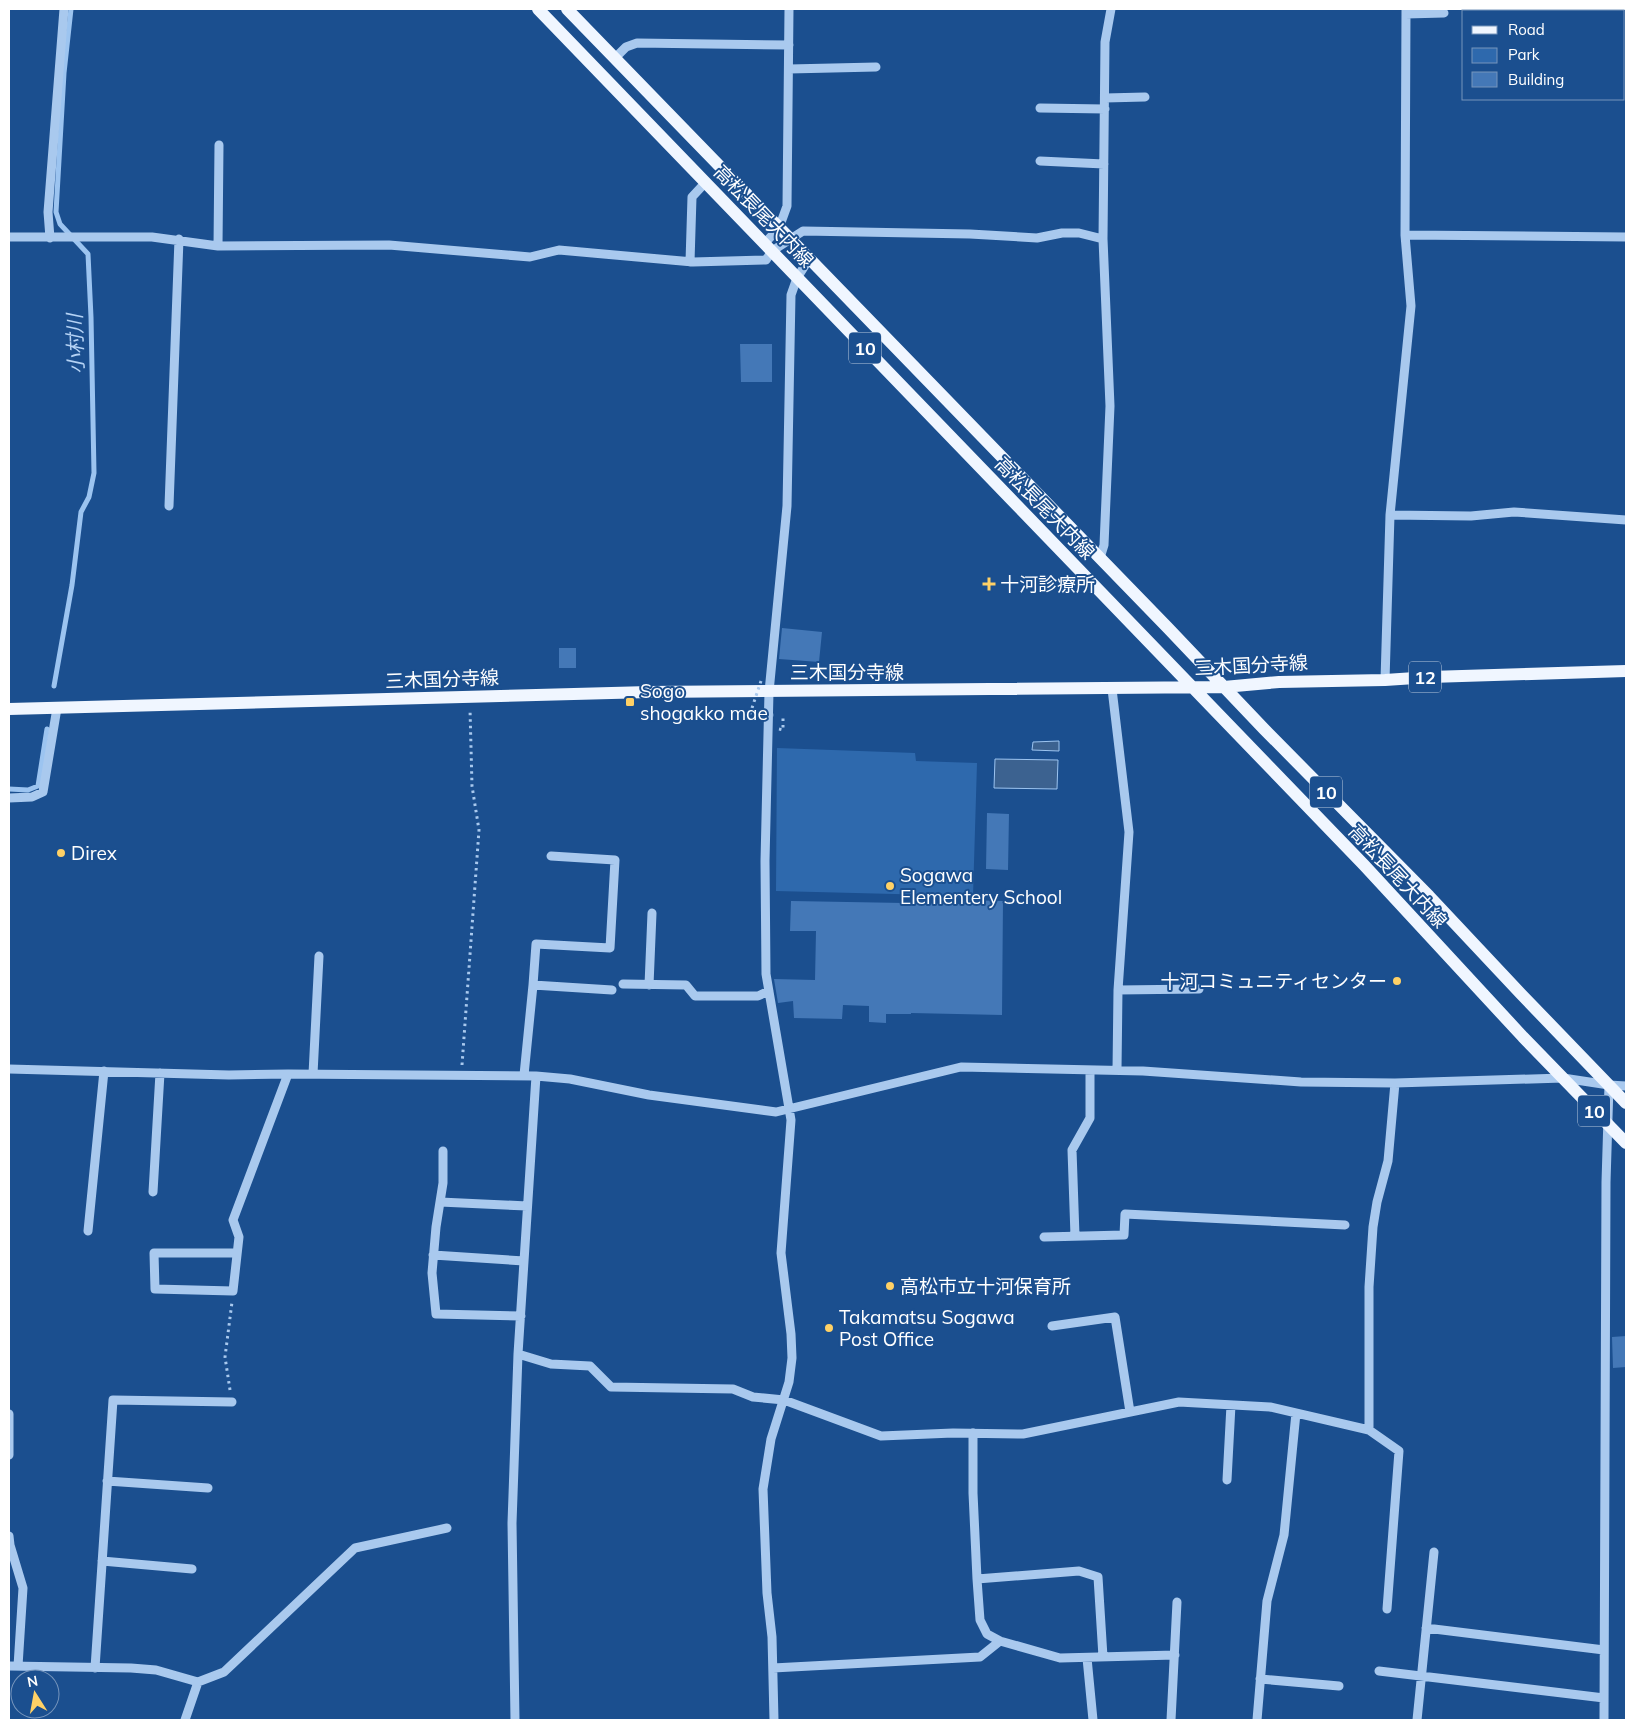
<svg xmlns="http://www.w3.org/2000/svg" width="1635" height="1729" viewBox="0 0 1635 1729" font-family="Mulish,'Noto Sans JP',sans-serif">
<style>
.green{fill:#2e69ad}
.water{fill:#3c6290;stroke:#9cc4f0}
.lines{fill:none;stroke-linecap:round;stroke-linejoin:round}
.stream{stroke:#9cc4f0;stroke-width:5}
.building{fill:#4478b7}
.path{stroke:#a9c9ee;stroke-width:3;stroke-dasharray:2.5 4;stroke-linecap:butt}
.minor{stroke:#a9c9ee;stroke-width:9}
.major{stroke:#f0f6ff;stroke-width:12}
.path-bridge{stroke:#a9c9ee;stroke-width:3;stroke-dasharray:2.5 4;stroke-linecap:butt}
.poi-dot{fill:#ffd166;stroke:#1b4f8f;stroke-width:2}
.labels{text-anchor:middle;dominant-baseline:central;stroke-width:4;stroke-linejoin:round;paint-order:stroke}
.shield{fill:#1b4f8f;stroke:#bbcadd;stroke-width:1}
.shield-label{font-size:18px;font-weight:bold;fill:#fff}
.street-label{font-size:19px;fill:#fff;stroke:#1b4f8f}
.poi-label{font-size:19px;fill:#fff;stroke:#1b4f8f;text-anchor:start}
.water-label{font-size:20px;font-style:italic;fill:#b5d3f5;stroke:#1b4f8f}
</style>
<rect width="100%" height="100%" fill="#1b4f8f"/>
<path class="green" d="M 777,748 L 915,753 L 916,761 L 977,763 L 973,896 L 776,891 Z"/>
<path class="water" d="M 1059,741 L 1059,751 L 1032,750 L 1033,742 Z
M 995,759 L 1058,760 L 1057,789 L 994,788 Z"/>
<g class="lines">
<path class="stream" d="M 54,686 L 72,585 L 81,512 L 89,497 L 94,473 L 91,317 L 88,254 L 60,224 L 56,212 L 64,73 L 71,9
M 9,789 L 28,790 L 38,786 L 47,729"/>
</g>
<path class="building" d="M 740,344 L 772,344 L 772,382 L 741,382 Z
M 782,628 L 822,632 L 819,662 L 779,659 Z
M 559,648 L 576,648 L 576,668 L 559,668 Z
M 987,813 L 1009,814 L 1008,870 L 986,869 Z
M 961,900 L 1003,901 L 1002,1015 L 911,1013 L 911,1014 L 886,1014 L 886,1023 L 869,1022 L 869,1006 L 843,1005 L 842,1019 L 794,1018 L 793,1001 L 778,1003 L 774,979 L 815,980 L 816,931 L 790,931 L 791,901 L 961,904 Z
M 1626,1336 L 1626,1367 L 1613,1368 L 1612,1337 Z"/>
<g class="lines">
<path class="path" d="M 779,729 L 783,730 L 783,715
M 462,1065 L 479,830 L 472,786 L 470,709
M 230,1390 L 225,1357 L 232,1302"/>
<path class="minor" d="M 1406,9 L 1405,235 L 1626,237
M 1406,14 L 1444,13
M 615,58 L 626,47 L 637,43 L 789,45
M 789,69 L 876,67
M 1105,98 L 1145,97
M 1040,108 L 1105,109
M 1040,161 L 1104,164
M 9,237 L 152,237 L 218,246 L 389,245 L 530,257 L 559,250 L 693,262 L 766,260 L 772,251 L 803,231 L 970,234 L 1037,238 L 1062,233 L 1079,233 L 1103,239
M 50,238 L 48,212 L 64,9
M 765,243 L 779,228 L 787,206 L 789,9
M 218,246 L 219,145
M 690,262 L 692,197 L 705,183
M 169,506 L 179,239
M 1390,515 L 1471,516 L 1514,512 L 1626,520
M 1100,558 L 1104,545 L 1110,406 L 1103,239 L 1105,42 L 1111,9
M 1385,680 L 1390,515 L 1411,306 L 1405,235
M 1112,689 L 1129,832 L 1118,990 L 1117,1070
M 9,798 L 32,797 L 43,792 L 57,708
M 551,856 L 615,860 L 610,948 L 536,944 L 533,985 L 612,990
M 623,984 L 686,985 L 695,996 L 758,996 L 769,991
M 649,985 L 652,913
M 1118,990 L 1199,989
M 9,1069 L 229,1075 L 288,1074 L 536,1076 L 570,1079 L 649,1095 L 776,1112 L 961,1067 L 1143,1071 L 1301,1082 L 1395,1083 L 1563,1078 L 1609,1085 L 1626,1086
M 313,1074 L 319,956
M 524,1075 L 533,985
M 443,1151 L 443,1183 L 436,1227 L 432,1273 L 436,1314 L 521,1316
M 153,1192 L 160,1073
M 440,1202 L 527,1206
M 88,1231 L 104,1071
M 1075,1236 L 1072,1150 L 1090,1118 L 1090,1070
M 1044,1237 L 1124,1235 L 1125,1214 L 1345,1225
M 237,1253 L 154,1253 L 155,1289 L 233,1291 L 239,1237 L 233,1220 L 288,1074
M 433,1255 L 524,1261
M 1052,1326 L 1115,1317 L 1130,1412
M 518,1354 L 551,1364 L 590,1366 L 611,1387 L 733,1389 L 753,1397 L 784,1400 L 881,1436 L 953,1433 L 1023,1434 L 1179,1402 L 1270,1407 L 1369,1430
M 9,1414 L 9,1455
M 973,1433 L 973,1493 L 977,1579 L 980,1620 L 987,1634 L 1000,1641 L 1060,1658 L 1175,1655
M 1227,1480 L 1231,1405
M 107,1481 L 208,1488
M 9,1536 L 10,1545 L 23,1588 L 18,1666
M 102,1561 L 192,1569
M 977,1579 L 1079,1571 L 1098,1577 L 1103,1657
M 1387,1609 L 1399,1451 L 1369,1430 L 1369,1287 L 1373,1227 L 1377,1202 L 1388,1161 L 1395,1083
M 1426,1628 L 1604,1650
M 1087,1658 L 1093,1720
M 9,1666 L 131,1668 L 156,1670 L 198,1682 L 224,1672 L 355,1548 L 447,1528
M 95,1668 L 113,1400 L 232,1402
M 773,1668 L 980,1657 L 1000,1641
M 1379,1671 L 1604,1698
M 1260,1679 L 1339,1686
M 185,1720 L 198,1682
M 515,1720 L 512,1523 L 518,1354 L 536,1076
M 774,1720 L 772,1637 L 767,1593 L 763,1489 L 771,1439 L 789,1382 L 792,1358 L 791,1334 L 781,1253 L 791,1120 L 766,974 L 765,861 L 769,692 L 787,506 L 791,295 L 797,278 L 809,259
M 1171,1720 L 1177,1602
M 1257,1720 L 1267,1601 L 1284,1535 L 1296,1413
M 1417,1720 L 1434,1552
M 1604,1720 L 1606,1182 L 1609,1085"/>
<path class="major" d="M 538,9 L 1364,865 L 1523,1037 L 1626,1143
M 567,9 L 1167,627 L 1264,729 L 1429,896 L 1521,994 L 1626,1103
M 9,709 L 649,692 L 1224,687 L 1279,682 L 1385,680 L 1430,677 L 1626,671"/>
<path class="path-bridge" d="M 761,681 L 750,714 L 774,715"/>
</g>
<g class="poi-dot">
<path d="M986.5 576.5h5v5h5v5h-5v5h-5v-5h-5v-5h5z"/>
<rect x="625" y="697" width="10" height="10" rx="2.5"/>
<circle cx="61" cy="853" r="5"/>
<circle cx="890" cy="886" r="5"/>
<circle cx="1397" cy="981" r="5"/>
<circle cx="890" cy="1286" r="5"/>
<circle cx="829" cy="1328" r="5"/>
</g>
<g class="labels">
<g class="shield">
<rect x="849" y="332.5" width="32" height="31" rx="4"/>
<rect x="1409" y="661.5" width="32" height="31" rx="4"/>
<rect x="1310" y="776.5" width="32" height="31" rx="4"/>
<rect x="1578" y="1095.5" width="32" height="31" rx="4"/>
</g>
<g class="shield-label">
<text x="865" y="348">10</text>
<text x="1425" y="677">12</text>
<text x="1326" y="792">10</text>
<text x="1594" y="1111">10</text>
</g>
<g class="street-label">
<text transform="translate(764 216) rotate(46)">高松長尾大内線</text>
<text transform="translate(1045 508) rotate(46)">高松長尾大内線</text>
<text transform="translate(1251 665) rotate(-3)">三木国分寺線</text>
<text x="847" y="672">三木国分寺線</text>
<text transform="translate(442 679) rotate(-2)">三木国分寺線</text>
<text transform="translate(1398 876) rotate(47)">高松長尾大内線</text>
</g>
<g class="poi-label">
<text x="1000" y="584">十河診療所</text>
<text x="640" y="691">Sogo<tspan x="640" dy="22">shogakko mae</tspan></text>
<text x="71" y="853">Direx</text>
<text x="900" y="875">Sogawa<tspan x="900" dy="22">Elementery School</tspan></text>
<text x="1387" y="981" text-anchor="end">十河コミュニティセンター</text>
<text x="900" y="1286">高松市立十河保育所</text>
<text x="839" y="1317">Takamatsu Sogawa<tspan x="839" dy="22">Post Office</tspan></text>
</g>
<g class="water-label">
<text transform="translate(75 344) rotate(-92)">小村川</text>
</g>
</g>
<rect width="1635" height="1729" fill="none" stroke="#ffffff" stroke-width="20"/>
<rect x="1462" y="10" width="162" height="90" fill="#1b4f8f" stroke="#7695bc"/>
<rect x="1472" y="26" width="25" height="8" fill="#f0f6ff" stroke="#7695bc"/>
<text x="1508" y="35" font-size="15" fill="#ffffff">Road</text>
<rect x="1472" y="48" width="25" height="15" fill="#2e69ad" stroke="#7695bc"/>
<text x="1508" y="60" font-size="15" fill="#ffffff">Park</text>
<rect x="1472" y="72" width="25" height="15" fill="#4478b7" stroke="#7695bc"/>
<text x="1508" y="85" font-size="15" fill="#ffffff">Building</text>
<g transform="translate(35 1694) rotate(349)"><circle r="24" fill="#1b4f8f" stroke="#7695bc"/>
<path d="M0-4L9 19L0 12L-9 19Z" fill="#ffd166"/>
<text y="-8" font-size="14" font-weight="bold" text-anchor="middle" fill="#ffffff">N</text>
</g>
</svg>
